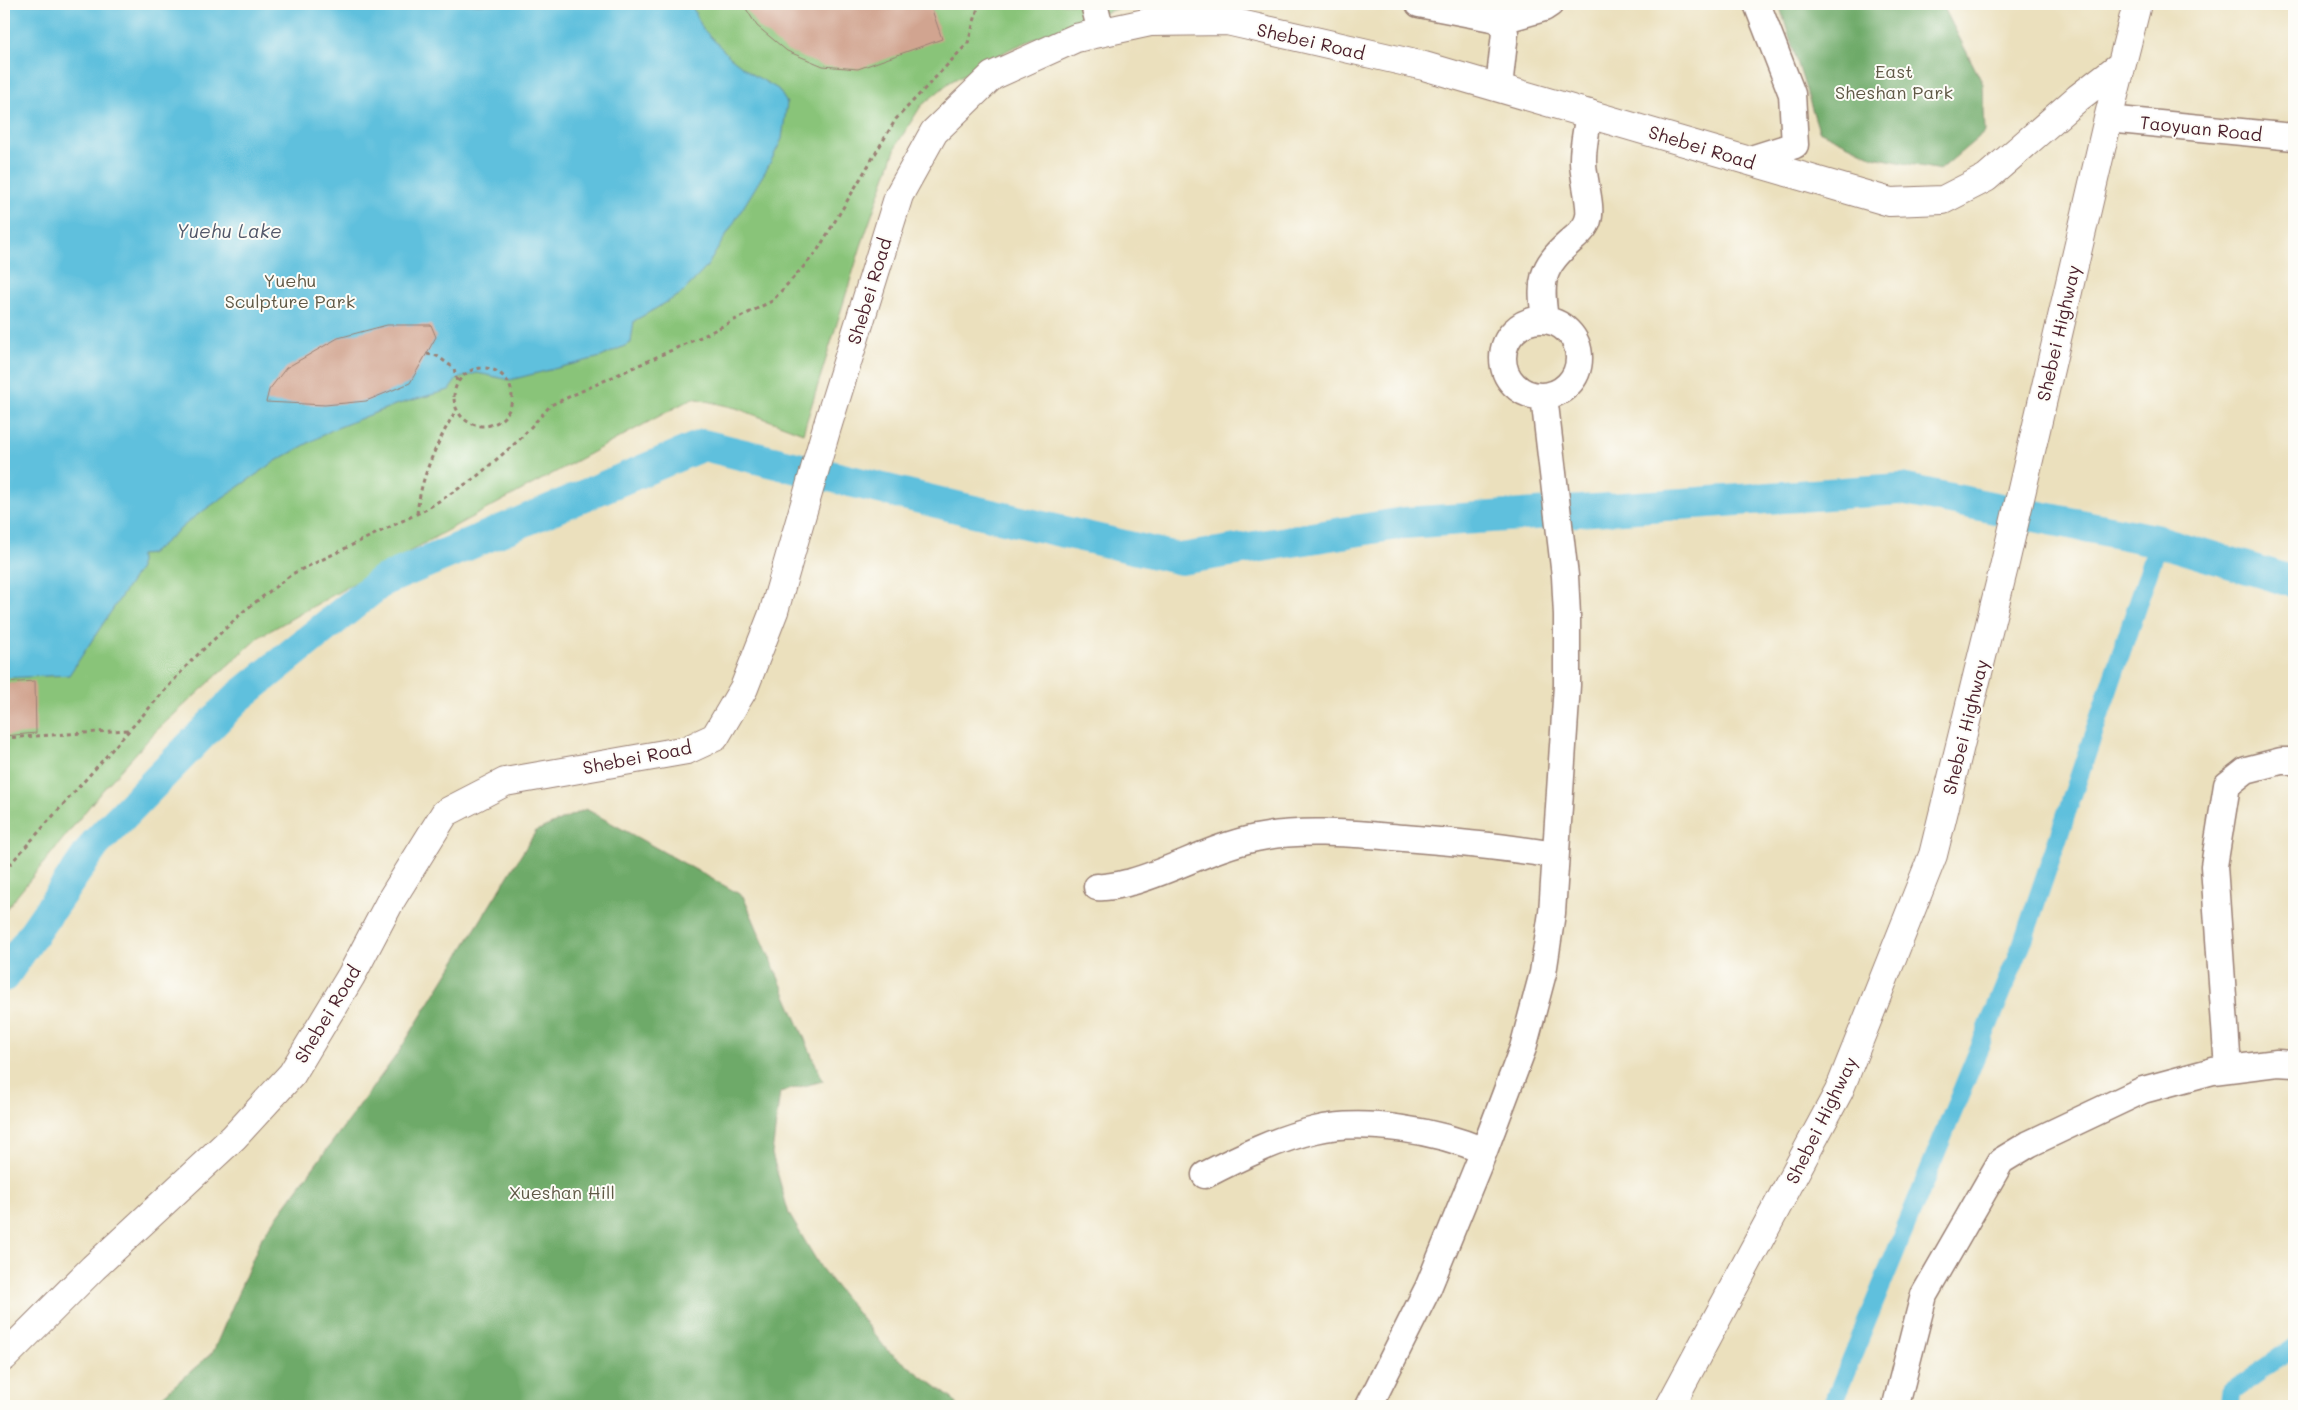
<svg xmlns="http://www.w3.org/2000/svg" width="2298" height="1410" viewBox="0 0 2298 1410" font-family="Mali,sans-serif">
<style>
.green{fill:#89c479;stroke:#6a7252}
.forest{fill:#6eaa69;stroke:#5c644a}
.water{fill:#5fc0dd;stroke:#547084}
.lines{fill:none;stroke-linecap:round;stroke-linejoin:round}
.canal{stroke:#5fc0dd;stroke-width:19}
.river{stroke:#5fc0dd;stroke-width:32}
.building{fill:#d1a490}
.minor-casing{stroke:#9a8074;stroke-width:29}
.major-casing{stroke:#9a8074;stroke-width:30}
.path{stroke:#9a8074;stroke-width:3;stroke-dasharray:4 4;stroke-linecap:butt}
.minor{stroke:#fff;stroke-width:26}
.major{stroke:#fff;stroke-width:28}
.labels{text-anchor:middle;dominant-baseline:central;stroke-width:4;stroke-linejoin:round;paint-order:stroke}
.street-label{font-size:18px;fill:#4a1f2b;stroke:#fdfcf7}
.park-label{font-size:18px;fill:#605946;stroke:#fdfcf7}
.water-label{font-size:19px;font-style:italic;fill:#515769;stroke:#fdfcf7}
</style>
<rect width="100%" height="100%" fill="#fdfcf7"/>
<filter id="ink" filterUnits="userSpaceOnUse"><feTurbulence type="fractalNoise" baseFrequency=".02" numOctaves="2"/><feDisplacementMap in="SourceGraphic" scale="10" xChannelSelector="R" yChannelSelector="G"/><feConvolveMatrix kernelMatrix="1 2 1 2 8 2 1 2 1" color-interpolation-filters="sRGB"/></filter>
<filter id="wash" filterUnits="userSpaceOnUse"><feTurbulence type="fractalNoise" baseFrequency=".0096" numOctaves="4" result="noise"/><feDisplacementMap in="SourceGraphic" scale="20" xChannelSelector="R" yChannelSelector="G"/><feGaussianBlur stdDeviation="1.12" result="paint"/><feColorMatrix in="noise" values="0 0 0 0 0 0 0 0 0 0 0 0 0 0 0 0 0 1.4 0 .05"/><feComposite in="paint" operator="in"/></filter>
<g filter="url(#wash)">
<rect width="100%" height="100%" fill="#ebe0bd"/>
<path class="green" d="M 4,4 L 1131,4 L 1071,24 L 1010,49 L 950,82 L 921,106 L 897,144 L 861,246 L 803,433 L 736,408 L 693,398 L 448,530 L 259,637 L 156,731 L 101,792 L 4,912 Z"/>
<path class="forest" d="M 1779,4 L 1942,4 L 1983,84 L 1985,132 L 1940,170 L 1873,157 L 1819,131 Z
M 586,809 L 743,896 L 823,1081 L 780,1092 L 772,1154 L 789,1214 L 821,1268 L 887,1350 L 955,1401 L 958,1406 L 151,1406 L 213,1352 L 262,1237 L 398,1053 L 536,831 Z"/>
<path class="water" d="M 4,4 L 691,4 L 703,29 L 730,57 L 752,74 L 778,89 L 787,103 L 782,139 L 768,167 L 706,268 L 681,294 L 634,321 L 631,343 L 601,357 L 510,380 L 477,373 L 457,379 L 449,390 L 395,405 L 332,430 L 276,461 L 193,518 L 151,554 L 140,555 L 140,568 L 69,675 L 4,678 Z"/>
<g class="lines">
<path class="canal" d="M 1832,1406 L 2022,944 L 2159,541
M 2229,1406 L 2231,1392 L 2294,1347"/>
<path class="river" d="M 4,976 L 95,844 L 236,699 L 382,581 L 703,445 L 965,509 L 1181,559 L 1404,523 L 1901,489 L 2159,541 L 2294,582"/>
</g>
<g id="blocks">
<path class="building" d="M 743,4 L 930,4 L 942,39 L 858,69 L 823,66 L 787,51 L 757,26 Z
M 387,325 L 431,325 L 436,337 L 410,383 L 366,401 L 325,405 L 266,402 L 269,390 L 286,368 L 338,338 Z
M 35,681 L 36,733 L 4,736 L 4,683 Z"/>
</g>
</g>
<g filter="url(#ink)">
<use href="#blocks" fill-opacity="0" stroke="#9a8074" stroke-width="1"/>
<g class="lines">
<g class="minor-casing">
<path id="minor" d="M 1094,4 L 1101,32
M 1419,4 L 1502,20 L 1544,8 L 1550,4
M 1495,4 L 1505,33 L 1499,87
M 2108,119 L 2294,137
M 1748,160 L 1795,145 L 1792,94 L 1757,4
M 1545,320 C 1540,281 1540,268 1571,241 C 1577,236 1586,228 1588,220 C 1593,207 1582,176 1583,159 C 1583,144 1587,128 1589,113
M1503 358a38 38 0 1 1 76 0a38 38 0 1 1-76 0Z
M 1097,887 C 1109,888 1119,885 1131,882 C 1174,870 1212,847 1256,838 C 1303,828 1356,834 1404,838 C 1455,842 1505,847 1555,855
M 2228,1069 L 2214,866 L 2227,785 L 2246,770 L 2281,761 L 2294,761
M 1205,1175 C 1240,1157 1277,1139 1315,1130 C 1364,1118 1438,1131 1484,1151
M 1369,1406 L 1428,1288 L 1484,1151 L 1523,1048 L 1543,973 L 1552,913 L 1567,685 L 1567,615 L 1565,576 L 1544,396
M 1898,1406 L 1897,1401 L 1924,1295 L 2001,1161 L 2029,1144 L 2143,1090 L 2213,1071 L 2277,1063 L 2294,1064"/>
</g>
<g class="major-casing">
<path id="major" d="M 4,1357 L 93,1268 L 234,1137 L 292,1074 L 351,976 L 391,900 L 445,813 L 505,782 L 687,750 L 715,737 L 744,688 L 774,611 L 827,427 L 899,195 L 934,132 L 992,76 L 1076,38 L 1150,22 L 1227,21 L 1424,66 L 1890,202 L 1943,200 L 1986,178 L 2078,98 L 2121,65
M 1670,1406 L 1839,1091 L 1933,855 L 2004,567 L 2108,119 L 2137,4"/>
</g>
<path class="path" d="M 427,354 L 437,356 L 454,368 L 457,382
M454 397a29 29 0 1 1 58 0a29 29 0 1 1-58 0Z
M 417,514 C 421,475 437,443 456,410
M 4,738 L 129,730
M 4,871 L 191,661 L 244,611 L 292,574 L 425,510 L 475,478 L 519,440 L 551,405 L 705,335 L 772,301 L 816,253 L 896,119 L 968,43 L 979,4"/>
<use href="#minor" class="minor"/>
<use href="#major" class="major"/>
</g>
</g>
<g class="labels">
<g class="street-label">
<text transform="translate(1311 41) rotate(13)">Shebei Road</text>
<text transform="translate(2201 128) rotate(6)">Taoyuan Road</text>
<text transform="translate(1702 147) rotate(17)">Shebei Road</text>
<text transform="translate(869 291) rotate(-73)">Shebei Road</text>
<text transform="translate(2058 333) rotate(-77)">Shebei Highway</text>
<text transform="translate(1965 727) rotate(-76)">Shebei Highway</text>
<text transform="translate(637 757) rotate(-11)">Shebei Road</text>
<text transform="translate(327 1014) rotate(-59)">Shebei Road</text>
<text transform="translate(1821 1120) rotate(-64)">Shebei Highway</text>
</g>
<g class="park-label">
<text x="1894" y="71">East<tspan x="1894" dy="21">Sheshan Park</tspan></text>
<text x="290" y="280">Yuehu<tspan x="290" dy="21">Sculpture Park</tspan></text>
<text x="562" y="1192">Xueshan Hill</text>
</g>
<g class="water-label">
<text x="229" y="230">Yuehu Lake</text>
</g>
</g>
<rect width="2298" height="1410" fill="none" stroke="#fdfcf7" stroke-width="20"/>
</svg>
